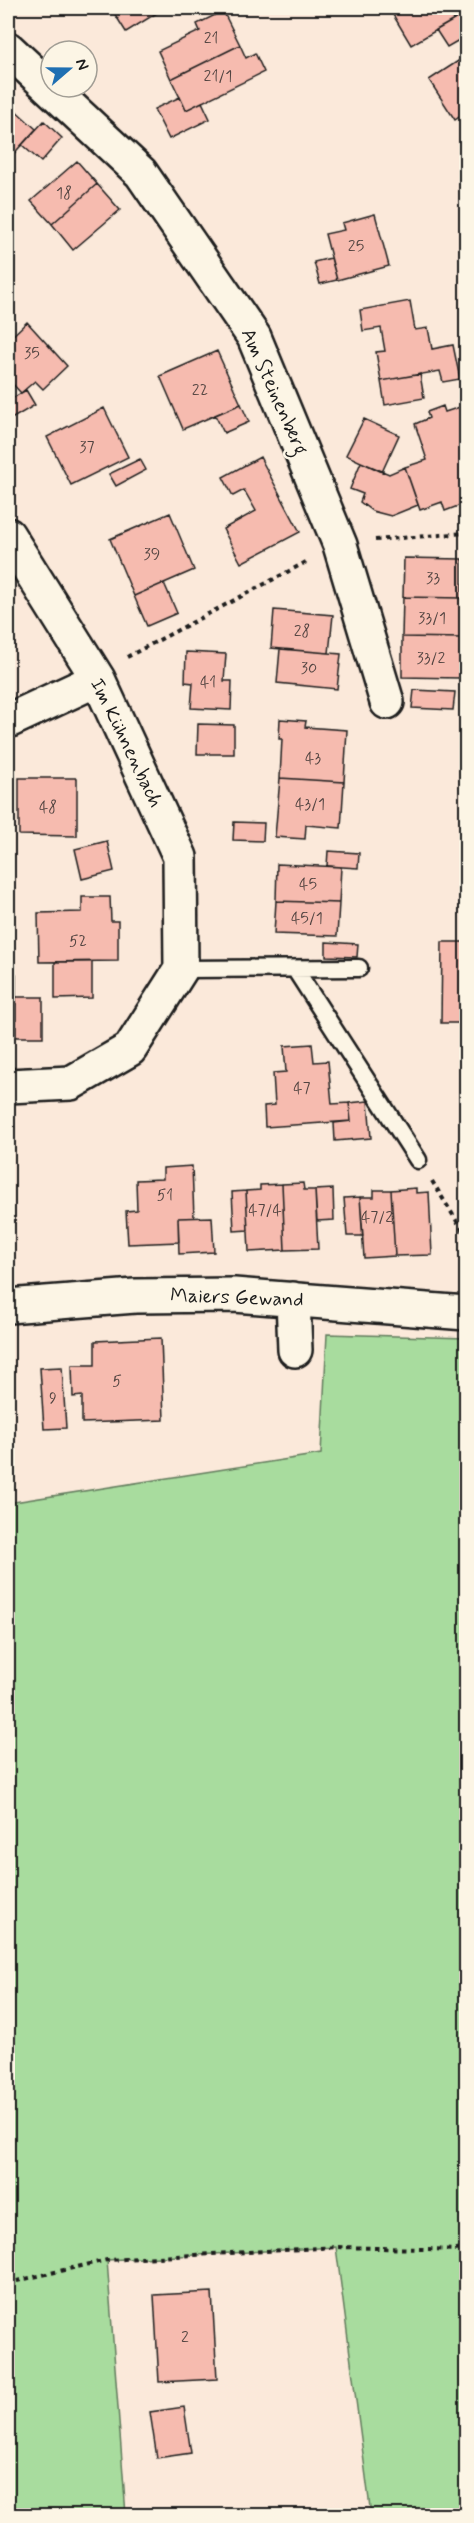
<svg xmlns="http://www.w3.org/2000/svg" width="474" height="2523" viewBox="0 0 474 2523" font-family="Mynerve,sans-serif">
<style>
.green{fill:#a8dc9e;stroke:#627c5d;stroke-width:1.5}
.building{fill:#f6bbaf;stroke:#1c1c1c;stroke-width:1.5}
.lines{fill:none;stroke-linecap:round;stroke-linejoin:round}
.service-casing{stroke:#1c1c1c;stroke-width:21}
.minor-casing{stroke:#1c1c1c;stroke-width:38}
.path{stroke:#1c1c1c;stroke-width:4;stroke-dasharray:4.5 4.5;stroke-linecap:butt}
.service{stroke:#fcf5e5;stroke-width:16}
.minor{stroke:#fcf5e5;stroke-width:33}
.labels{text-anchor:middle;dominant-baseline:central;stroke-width:5;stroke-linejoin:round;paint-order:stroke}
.number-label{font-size:16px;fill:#524441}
.street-label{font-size:20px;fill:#1c1c1c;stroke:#fcf5e5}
</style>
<rect width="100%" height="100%" fill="#fbe9da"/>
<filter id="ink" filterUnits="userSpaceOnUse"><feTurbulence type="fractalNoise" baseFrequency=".0167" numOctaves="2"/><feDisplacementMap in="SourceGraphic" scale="12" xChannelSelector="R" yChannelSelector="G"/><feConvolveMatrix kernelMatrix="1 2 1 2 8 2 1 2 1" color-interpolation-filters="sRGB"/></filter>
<g filter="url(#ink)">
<path class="green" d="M 327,1334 L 466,1338 L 466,2515 L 371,2515 L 336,2247 L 107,2260 L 126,2515 L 8,2515 L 8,1503 L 321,1454 Z"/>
<path class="building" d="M 111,8 L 165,8 L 126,32 Z
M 389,8 L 446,8 L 454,20 L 411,45 Z
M 223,11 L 240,45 L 171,79 L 158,51 L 200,31 L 197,24 Z
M 466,13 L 466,36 L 447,47 L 436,30 Z
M 240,45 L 246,58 L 255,53 L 264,72 L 186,110 L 171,79 Z
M 466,56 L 466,112 L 455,120 L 429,80 Z
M 180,97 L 186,110 L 202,102 L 210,119 L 169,139 L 154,109 Z
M 8,104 L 14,109 L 8,116 Z
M 14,109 L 36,129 L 8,160 L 8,116 Z
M 44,121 L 62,138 L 41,162 L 22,145 Z
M 77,161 L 97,184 L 52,224 L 31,201 Z
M 97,184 L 120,210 L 73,250 L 52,224 Z
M 375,214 L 389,266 L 337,280 L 325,234 L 344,230 L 342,223 Z
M 331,258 L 337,280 L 320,284 L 314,262 Z
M 410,301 L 415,330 L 428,328 L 432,349 L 453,345 L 460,379 L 443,382 L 440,371 L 381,381 L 376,352 L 385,351 L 381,328 L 363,331 L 360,310 Z
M 27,322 L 67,366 L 43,389 L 35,381 L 21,393 L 8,379 L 8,340 Z
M 217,351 L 241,404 L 183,429 L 160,376 Z
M 420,374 L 424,398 L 385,405 L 381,381 Z
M 26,390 L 35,405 L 8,421 L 8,401 Z
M 241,404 L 249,422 L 224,433 L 215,415 Z
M 466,405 L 466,503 L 445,511 L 442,502 L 420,510 L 405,467 L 427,460 L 415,424 L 429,418 L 427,412 L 443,406 L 445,412 Z
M 104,408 L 128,457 L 71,485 L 47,437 Z
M 364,419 L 399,435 L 382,472 L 346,455 Z
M 260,457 L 300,532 L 241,563 L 223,529 L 256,511 L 244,490 L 233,496 L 223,477 Z
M 140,459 L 146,470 L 116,486 L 109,474 Z
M 361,462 L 389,474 L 405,467 L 418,505 L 391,516 L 372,511 L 360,502 L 363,494 L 350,489 Z
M 170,513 L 194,570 L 134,596 L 110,539 Z
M 404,558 L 462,559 L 462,598 L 403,597 Z
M 164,583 L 177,613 L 147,626 L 134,596 Z
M 403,597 L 462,598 L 461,638 L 402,637 Z
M 274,610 L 333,615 L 329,653 L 271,648 Z
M 402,637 L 461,638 L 460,678 L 402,677 Z
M 280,649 L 341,654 L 337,689 L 277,683 Z
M 186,652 L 226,654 L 224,681 L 232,681 L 231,710 L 191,708 L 193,683 L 185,682 Z
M 414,690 L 455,692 L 453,710 L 412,708 Z
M 280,719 L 306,721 L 305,727 L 347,730 L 344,782 L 280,778 L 282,739 L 279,739 Z
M 198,724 L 234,725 L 234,754 L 197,754 Z
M 19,778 L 77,778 L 77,836 L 19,835 Z
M 280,778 L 344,782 L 341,828 L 306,825 L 305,839 L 275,837 Z
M 234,822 L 264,823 L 263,841 L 233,840 Z
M 107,841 L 114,871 L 82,879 L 75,849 Z
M 328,851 L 359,853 L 358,868 L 327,866 Z
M 277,864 L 341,867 L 339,903 L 276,901 Z
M 82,897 L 110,897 L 111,921 L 118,921 L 118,961 L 39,962 L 38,913 L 82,912 Z
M 276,901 L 339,903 L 337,936 L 274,934 Z
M 326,942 L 358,944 L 357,957 L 326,956 Z
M 442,942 L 466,942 L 466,1023 L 441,1023 Z
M 55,962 L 92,962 L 92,998 L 55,999 Z
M 8,974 L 16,974 L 16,1005 L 8,1005 Z
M 16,997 L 43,997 L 43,1037 L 16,1037 Z
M 312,1044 L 314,1062 L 328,1061 L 332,1104 L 349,1103 L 351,1121 L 265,1127 L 264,1106 L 275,1105 L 273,1073 L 286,1072 L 284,1046 Z
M 368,1101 L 371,1138 L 335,1141 L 334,1123 L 351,1121 L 349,1103 Z
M 192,1166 L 194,1218 L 178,1218 L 179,1242 L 128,1244 L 126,1211 L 137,1210 L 136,1180 L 163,1179 L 163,1168 Z
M 303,1183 L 304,1190 L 315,1190 L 318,1249 L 285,1250 L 282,1184 Z
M 282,1184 L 285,1250 L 249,1252 L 246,1191 L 260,1190 L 260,1185 Z
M 416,1188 L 416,1193 L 429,1192 L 432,1255 L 395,1256 L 391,1190 Z
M 333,1189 L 334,1220 L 317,1221 L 315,1190 Z
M 374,1190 L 391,1190 L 395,1256 L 364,1258 L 360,1197 L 374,1197 Z
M 246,1191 L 248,1230 L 234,1231 L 232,1192 Z
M 360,1197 L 363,1236 L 347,1236 L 344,1198 Z
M 212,1217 L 214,1252 L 179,1254 L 178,1218 Z
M 161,1338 L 164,1420 L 82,1423 L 82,1396 L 73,1397 L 72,1365 L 95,1365 L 95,1341 Z
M 62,1367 L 66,1428 L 44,1429 L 40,1368 Z
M 212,2292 L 217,2379 L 159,2382 L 154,2295 Z
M 184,2407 L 191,2453 L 157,2458 L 150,2412 Z"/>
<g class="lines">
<g class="service-casing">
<path id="service" d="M 181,969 L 359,968
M 295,969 L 418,1160"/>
</g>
<g class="minor-casing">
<path id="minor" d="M 8,49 L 141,173 L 254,337 L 340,545 L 387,702
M 8,535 L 98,679 L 180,857 L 181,969 L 130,1049 L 71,1083 L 8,1086
M 8,721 L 98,679
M 293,1299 L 295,1350
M 8,1306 L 135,1296 L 234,1295 L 466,1313"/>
</g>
<path class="path" d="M 375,540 L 466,533
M 127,657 L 308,561
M 432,1181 L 466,1236
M 8,2283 L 107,2260 L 336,2247 L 466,2250"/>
<use href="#service" class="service"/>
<use href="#minor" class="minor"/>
</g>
</g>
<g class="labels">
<g class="number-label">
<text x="211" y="38">21</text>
<text x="218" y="76">21/1</text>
<text x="64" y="193">18</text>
<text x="356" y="246">25</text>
<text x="32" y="353">35</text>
<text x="200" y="390">22</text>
<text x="87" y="447">37</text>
<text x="152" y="554">39</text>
<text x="433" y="578">33</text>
<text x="432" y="618">33/1</text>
<text x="302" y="631">28</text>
<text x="431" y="658">33/2</text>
<text x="309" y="668">30</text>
<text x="208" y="682">41</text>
<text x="313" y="758">43</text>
<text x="310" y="804">43/1</text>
<text x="48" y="807">48</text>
<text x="308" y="884">45</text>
<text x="307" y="918">45/1</text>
<text x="78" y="941">52</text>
<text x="302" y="1088">47</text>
<text x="165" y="1195">51</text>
<text x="265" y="1210">47/4</text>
<text x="377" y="1217">47/2</text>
<text x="117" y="1381">5</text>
<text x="53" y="1398">9</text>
<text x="185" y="2337">2</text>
</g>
<g class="street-label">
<text transform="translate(274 392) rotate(66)">Am Steinenberg</text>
<text transform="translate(126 743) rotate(64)">Im Kühnenbach</text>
<text transform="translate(237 1298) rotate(2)">Maiers Gewand</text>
</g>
</g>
<rect width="474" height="2523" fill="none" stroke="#fcf5e5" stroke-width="30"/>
<rect x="15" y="15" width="444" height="2493" fill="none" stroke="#1c1c1c" stroke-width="2" filter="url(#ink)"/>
<g transform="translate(69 69) rotate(70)"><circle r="28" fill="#fcf5e5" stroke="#a29e95" stroke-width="1.5"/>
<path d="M0-4.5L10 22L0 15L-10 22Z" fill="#1f6fb2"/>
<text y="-9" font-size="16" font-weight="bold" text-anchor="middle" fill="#1c1c1c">N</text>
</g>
</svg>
